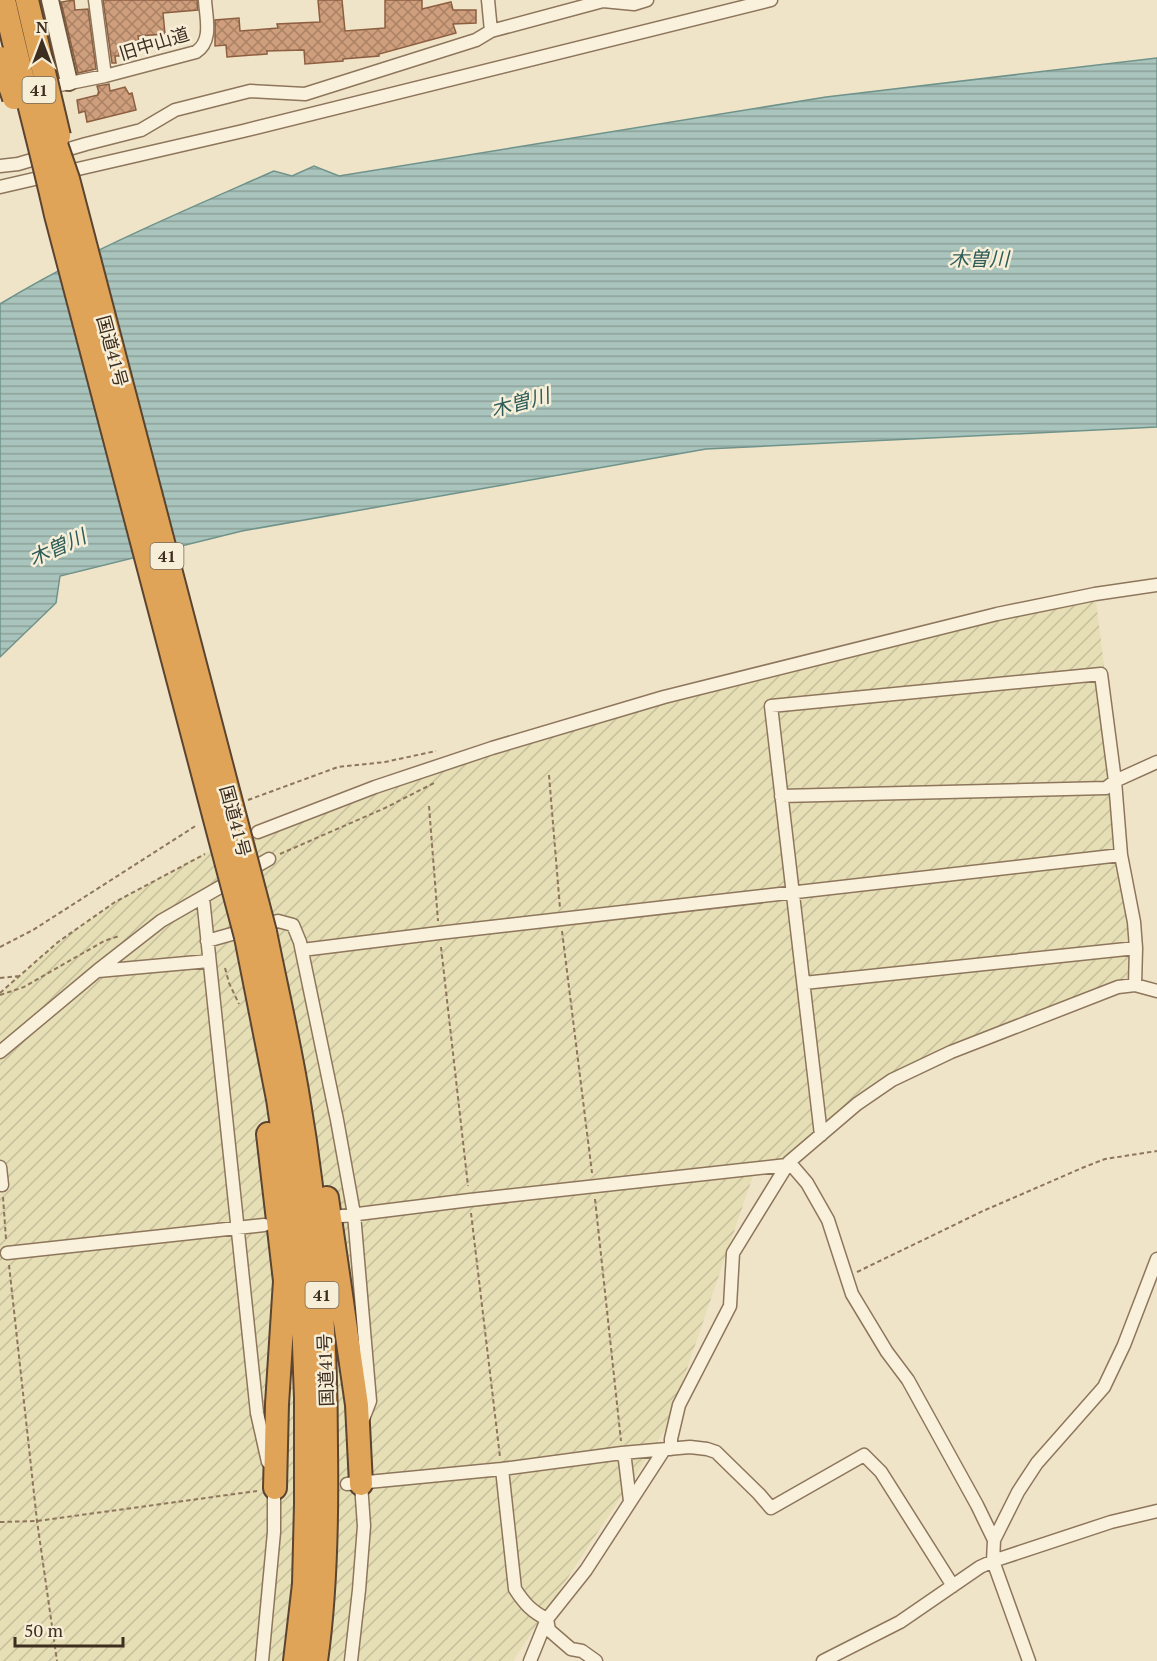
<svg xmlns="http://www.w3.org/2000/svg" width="1157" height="1661" viewBox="0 0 1157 1661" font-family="'PT Serif','Noto Sans JP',serif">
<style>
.farmland{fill:url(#farmland-furrows)}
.water{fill:url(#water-rules);stroke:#6f938a;stroke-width:1.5}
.building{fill:url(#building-cross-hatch);stroke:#8d5f41;stroke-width:1.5}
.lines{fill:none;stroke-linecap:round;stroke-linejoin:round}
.street-casing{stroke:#8d765c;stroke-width:15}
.secondary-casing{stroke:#6f573f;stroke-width:20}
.highway-casing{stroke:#5b4430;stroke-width:26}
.path{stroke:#8d765c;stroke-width:2;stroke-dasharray:4.5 3;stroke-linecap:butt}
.street{stroke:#faf1dc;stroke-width:12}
.secondary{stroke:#faf1dc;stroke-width:16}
.highway{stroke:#e0a458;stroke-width:22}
.highway-bridge-casing{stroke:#5b4430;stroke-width:26;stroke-linecap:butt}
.highway-bridge{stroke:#e0a458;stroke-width:22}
.labels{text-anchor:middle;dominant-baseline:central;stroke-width:5;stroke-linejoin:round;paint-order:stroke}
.shield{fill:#f7eed8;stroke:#756857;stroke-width:1.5}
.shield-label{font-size:16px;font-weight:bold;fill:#3d2e20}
.street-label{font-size:18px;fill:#3d2e20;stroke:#f7eed8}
.water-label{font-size:20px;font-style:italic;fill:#2f5d5a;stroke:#f7eed8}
</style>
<defs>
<pattern id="farmland-furrows" width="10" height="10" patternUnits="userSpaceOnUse" patternTransform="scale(1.5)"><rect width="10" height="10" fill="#e6deb5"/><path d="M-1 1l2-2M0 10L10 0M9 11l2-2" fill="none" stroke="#c6bf9b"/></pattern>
<pattern id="water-rules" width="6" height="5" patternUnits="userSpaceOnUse" patternTransform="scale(1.5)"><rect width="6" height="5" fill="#a9c4bc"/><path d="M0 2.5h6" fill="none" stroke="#8ba098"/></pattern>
<pattern id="building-cross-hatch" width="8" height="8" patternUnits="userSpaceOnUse" patternTransform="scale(1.5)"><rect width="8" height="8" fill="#cf9f7d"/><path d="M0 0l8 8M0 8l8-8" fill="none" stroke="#a98266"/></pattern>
</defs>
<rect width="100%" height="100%" fill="#f0e4c8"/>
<path class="farmland" d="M 1095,594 L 1127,847 L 1134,922 L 1135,985 L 892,1080 L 789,1162 L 753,1176 L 667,1427 L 513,1661 L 0,1661 L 0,993 L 58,942 L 115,902 L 207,852 L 258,832 L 492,748 L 997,614 Z"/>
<path class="water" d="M 1157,58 L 1157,427 L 706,449 L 242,531 L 60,576 L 56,603 L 0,657 L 0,304 C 87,251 181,212 274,171 L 292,176 L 314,166 L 339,176 L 826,97 Z"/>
<path class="building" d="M 74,0 L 75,10 L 88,9 L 96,69 L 78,73 L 61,2 Z
M 103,0 L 197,0 L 198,10 L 163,13 L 165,34 L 138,36 L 140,50 L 119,53 L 119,56 L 115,56 L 116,63 L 112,63 Z
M 318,0 L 342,0 L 345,31 L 385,28 L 385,0 L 422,0 L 422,9 L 451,2 L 453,10 L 476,10 L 476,23 L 453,24 L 456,33 L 379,54 L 379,56 L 343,59 L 343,61 L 305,64 L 304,50 L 267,51 L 267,54 L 227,57 L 226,45 L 215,46 L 215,20 L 239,18 L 240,31 L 278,28 L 277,24 L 320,22 Z
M 109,84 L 110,91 L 125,87 L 129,94 L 132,93 L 136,110 L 87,122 L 85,111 L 79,113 L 77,100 L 98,95 L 98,93 L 99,93 L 97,86 Z"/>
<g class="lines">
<g class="street-casing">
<path id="street" d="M 95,0 L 105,76
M 488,0 L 491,31
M 45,88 L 105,76 L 196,52 C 213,41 206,18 205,0
M 0,166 L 18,164 L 86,144 L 141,130 L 175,110 L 250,91 L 305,94 L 476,40 L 491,31 L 603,1 L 634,4 L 647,0
M 0,187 L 243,131 L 771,0
M 781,796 L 1106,788 L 1115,781 L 1157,762
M 258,832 L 375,787 L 492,748 L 664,697 L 997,614 L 1095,594 L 1157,585
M 203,898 L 257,1413 L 268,1462
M 207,941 L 278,921 L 293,925 L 300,942 L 337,1120 L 354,1214 L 370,1401 L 363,1419
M 302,950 L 439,933 L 1121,855
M 98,971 L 209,961
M 804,983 L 1136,948
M 0,1052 L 97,971 L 161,921 L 269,859
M 821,1135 L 771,706 L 1101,674 L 1115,781 L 1121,855 L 1134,922 L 1136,948 L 1135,985
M 789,1162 L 807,1183 L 828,1220 L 852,1294 L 887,1352 L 908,1380 L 977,1505 L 994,1540
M 0,1167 L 2,1185
M 342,1216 L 470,1200 L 787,1165
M 7,1253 L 264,1225
M 671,1449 L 671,1439 L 679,1405 L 730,1306 L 733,1253 L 789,1162 L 857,1104 L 892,1080 L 951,1052 L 1118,987 L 1135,985 L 1157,991
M 622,1453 L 625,1460 L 630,1501
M 502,1469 L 515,1589 C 524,1603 532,1612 547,1619 L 549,1630 L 571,1649 L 582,1651 L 596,1661
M 347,1484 L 502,1469 L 622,1453 L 690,1447 L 707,1449 L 716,1452 L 759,1494 L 771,1508 L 864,1455 L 881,1472 L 953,1586
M 262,1661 L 274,1532 L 274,1485
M 351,1661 L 359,1590 L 364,1526 L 361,1484
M 530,1661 L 547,1619 L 586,1570 L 664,1450
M 823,1661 L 900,1622 L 980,1567 L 993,1561 L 1111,1522 L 1157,1511
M 1029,1661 L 993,1561 L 994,1540 L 1018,1492 L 1037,1463 L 1104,1387 L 1124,1345 L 1157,1259"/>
</g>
<g class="secondary-casing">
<path id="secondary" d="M 50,0 L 69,82"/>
</g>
<g class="highway-casing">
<path id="highway" d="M 265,932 C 276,987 289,1042 298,1097 C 318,1213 326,1331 326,1449 C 327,1519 326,1591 316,1661
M 246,937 L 278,1099 L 293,1202 L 302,1292 L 306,1398 L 306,1504 L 304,1584 L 295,1661
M 268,1134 L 285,1281 L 277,1404 L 275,1488
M 327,1198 L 357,1405 L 361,1484"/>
</g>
<path class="path" d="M 549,775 L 560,908
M 248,800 L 338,767 L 385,762 L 436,751
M 429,806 L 438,921
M 280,854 L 385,808 L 436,782
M 562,931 L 592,1173
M 0,947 L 33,930 L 197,825
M 441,947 L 468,1186
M 225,968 L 229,983 L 239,1004
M 0,978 L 20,976
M 0,993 L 58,942 L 115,902 L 205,854
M 0,995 L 24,987 L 104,941 L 119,936
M 3,1197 L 6,1239
M 595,1199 L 621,1441
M 471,1213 L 500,1457
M 9,1265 L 37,1521 L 57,1661
M 857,1272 L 983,1211 L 1082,1168 L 1105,1159 L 1157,1151
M 0,1522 L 37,1521 L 257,1491"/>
<use href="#street" class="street"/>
<use href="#secondary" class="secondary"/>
<use href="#highway" class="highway"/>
<g class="highway-bridge-casing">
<path id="highway-bridge" d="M 4,0 C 20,72 40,143 56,215 L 246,937
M 27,0 L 59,136
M 0,58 L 14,98
M 48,121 L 68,179 L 265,932"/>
</g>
<use href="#highway-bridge" class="highway-bridge"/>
</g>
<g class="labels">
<g class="shield">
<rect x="22.5" y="77" width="33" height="26" rx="4.5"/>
<rect x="150.5" y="543" width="33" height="26" rx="4.5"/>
<rect x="305.5" y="1282" width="33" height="26" rx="4.5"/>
</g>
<g class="shield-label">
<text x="39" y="90">41</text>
<text x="167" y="556">41</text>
<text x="322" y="1295">41</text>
</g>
<g class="street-label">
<text transform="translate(154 43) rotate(-17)">旧中山道</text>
<text transform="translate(113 351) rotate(75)">国道41号</text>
<text transform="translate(236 821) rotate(75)">国道41号</text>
<text transform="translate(325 1370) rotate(-92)">国道41号</text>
</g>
<g class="water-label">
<text x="979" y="258">木曽川</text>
<text transform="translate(520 402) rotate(-15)">木曽川</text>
<text transform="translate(57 547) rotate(-24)">木曽川</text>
</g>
</g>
<g transform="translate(42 42)" stroke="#f7eed8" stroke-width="4.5" paint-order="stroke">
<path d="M0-4.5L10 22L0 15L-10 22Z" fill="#3d2e20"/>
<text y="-9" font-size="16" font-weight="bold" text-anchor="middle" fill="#3d2e20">N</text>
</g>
<path d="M15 1637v9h108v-9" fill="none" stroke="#3d2e20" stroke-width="3"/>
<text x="24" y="1637" font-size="18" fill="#3d2e20" stroke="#f7eed8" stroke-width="4.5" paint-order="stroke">50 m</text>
</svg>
